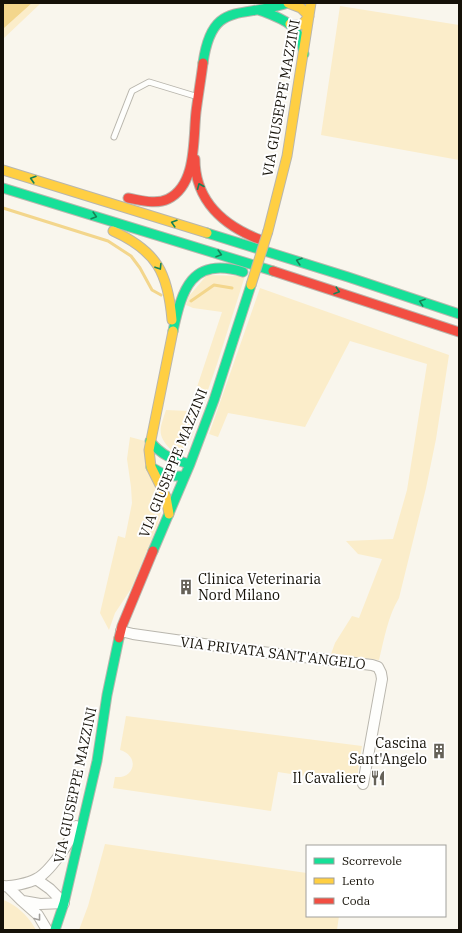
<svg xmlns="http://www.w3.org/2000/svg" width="462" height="933" viewBox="0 0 462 933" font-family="'IBM Plex Serif',serif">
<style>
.green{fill:#fbedca}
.water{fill:#f3d68c}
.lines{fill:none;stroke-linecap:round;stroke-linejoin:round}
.stream{stroke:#f3d68c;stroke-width:3}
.lane-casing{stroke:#b9b6ad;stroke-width:7}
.street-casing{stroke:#b9b6ad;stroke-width:12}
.fast-casing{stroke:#b9b6ad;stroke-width:11}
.slow-casing{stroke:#b9b6ad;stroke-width:11}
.jam-casing{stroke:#b9b6ad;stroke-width:11}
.lane{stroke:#fefefc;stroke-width:5}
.street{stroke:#fefefc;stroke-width:10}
.fast{stroke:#16e098;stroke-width:9}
.slow{stroke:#ffcf43;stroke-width:9}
.jam{stroke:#f24e42;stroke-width:9}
.slow-bridge-casing{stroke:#b9b6ad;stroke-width:11;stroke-linecap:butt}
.slow-bridge{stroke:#ffcf43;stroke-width:9}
.oneway{stroke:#168357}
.oneway2{stroke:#a19f9a}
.labels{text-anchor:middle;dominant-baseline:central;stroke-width:4;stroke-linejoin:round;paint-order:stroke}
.street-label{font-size:14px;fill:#151108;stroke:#fff}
.poi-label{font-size:14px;fill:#151108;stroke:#fff;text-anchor:end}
</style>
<rect width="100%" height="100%" fill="#f9f6ed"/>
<path class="green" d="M 32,3 L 41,3 L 3,39 L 3,29 Z
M 340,6 L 459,25 L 459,160 L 321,135 Z
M 207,275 L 245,276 L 217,364 L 191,439 L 183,449 L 177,451 L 171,450 C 156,434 160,429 166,410 L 189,411 L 222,312 L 193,308 L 186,305 L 189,296 Z
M 260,288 L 449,355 L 436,439 L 426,488 L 399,598 C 388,616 384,639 379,660 L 331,654 L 335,643 L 352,616 L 359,618 L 382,559 L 358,554 L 346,541 L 393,539 L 407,490 L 427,364 L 350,341 L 305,427 L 228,413 L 218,437 L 209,434 Z
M 130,437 L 145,441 L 161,512 L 158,524 L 131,589 L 115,613 L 109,630 L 100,613 L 118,536 L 125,538 L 132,503 L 131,487 L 127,459 Z
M 126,716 L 362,746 L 356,784 L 278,772 L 271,811 L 113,788 L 115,777 C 135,779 140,756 120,750 Z
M 105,844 L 307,873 L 307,916 L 339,916 L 337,930 L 79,930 L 88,906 Z
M 3,900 C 16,904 30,918 36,930 L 3,930 Z"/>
<path class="water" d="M 5,3 L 32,3 L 3,29 L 3,5 Z"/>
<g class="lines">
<path class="stream" d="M 3,208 L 108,241 L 131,256 L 140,268 L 152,290 L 161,295
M 191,301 L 214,285 L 232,288"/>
<g class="lane-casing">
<path id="lane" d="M 114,137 L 132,91 L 149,82 L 195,96"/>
</g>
<g class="street-casing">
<path id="street" d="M 121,631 L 133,634 L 253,651 L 372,665 L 378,667 L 381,673 L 382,679 L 363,784
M 36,879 L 50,889 L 64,903
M 3,886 C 11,887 29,883 36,879 C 49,873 72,840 76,826
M 8,887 L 21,900 L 38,915 L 47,930
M 23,901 L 40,904 L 64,903"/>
</g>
<g class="fast-casing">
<path id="fast" d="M 259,10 C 285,20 300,24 304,54
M 203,63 C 212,0 239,19 288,3
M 3,188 L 273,271
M 207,233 L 348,277 L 459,314
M 173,331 C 182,290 191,256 243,272
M 150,441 C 161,455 173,460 190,464
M 151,467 L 167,476 L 185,476
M 153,551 L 190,464 L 214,400 L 251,285
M 55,930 L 64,903 L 97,761 L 107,695 L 119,638"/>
</g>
<g class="slow-casing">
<path id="slow" d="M 288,3 L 301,8 L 309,16 C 302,25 301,27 290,24
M 3,170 L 207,233
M 113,231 C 157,251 168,273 172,320
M 268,231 L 287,156 L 311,3
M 169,514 L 166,497 L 151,467 L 149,450 L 173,331"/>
</g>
<g class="jam-casing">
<path id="jam" d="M 195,159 C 195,201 224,226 261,240
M 128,198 C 140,200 156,205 168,199 C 197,185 193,139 196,112 C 198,96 201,79 203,63
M 273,271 L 459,332
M 119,638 L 122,626 L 153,551"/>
</g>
<use href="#lane" class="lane"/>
<use href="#street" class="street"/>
<use href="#fast" class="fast"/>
<use href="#slow" class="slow"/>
<use href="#jam" class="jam"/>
<g class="slow-bridge-casing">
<path id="slow-bridge" d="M 251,285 L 268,231"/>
</g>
<use href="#slow-bridge" class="slow-bridge"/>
</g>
<defs><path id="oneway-chevron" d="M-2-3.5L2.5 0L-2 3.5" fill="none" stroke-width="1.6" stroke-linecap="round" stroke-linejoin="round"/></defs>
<g class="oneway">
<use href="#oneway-chevron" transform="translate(33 179) rotate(-163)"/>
<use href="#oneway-chevron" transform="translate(200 186) rotate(-113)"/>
<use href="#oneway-chevron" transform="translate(94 216) rotate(17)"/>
<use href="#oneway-chevron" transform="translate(174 223) rotate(-163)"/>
<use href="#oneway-chevron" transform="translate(219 254) rotate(17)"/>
<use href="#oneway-chevron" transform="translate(299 261) rotate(-163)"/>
<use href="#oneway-chevron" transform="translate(159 267) rotate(58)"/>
<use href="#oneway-chevron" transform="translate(337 291) rotate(18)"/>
<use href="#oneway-chevron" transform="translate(422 302) rotate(-161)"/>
</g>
<use class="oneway2" href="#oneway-chevron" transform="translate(38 918) rotate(52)"/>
<defs>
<g id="building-bare" transform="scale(1.2)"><path d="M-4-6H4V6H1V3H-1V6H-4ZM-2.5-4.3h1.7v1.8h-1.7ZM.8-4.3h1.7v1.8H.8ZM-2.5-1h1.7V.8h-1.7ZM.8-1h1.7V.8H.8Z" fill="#656158" stroke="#fff" stroke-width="2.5" paint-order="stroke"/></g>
<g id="restaurant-bare" transform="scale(1.2)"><path d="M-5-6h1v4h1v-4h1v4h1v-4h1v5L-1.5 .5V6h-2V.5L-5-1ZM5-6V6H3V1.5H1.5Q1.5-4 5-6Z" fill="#656158" stroke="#fff" stroke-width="2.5" paint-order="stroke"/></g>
</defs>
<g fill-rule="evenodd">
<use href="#building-bare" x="186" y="587"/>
<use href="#building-bare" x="439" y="751"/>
<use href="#restaurant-bare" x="378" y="778"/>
</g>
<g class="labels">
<g class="street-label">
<text transform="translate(281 98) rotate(-80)">VIA GIUSEPPE MAZZINI</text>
<text transform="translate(173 463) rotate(-68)">VIA GIUSEPPE MAZZINI</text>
<text transform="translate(273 653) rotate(7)">VIA PRIVATA SANT'ANGELO</text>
<text transform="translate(75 785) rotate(-78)">VIA GIUSEPPE MAZZINI</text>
</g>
<g class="poi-label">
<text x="198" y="579" text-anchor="start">Clinica Veterinaria<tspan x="198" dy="16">Nord Milano</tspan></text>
<text x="427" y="743">Cascina<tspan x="427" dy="16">Sant'Angelo</tspan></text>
<text x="366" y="778">Il Cavaliere</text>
</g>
</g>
<rect width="462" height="933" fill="none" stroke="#151108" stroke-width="8"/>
<rect x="306" y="845" width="140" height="72" fill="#ffffff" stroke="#a1a09c"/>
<rect x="314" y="858" width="20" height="6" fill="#16e098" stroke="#a1a09c"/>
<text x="342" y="865" font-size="12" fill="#151108">Scorrevole</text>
<rect x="314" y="878" width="20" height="6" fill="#ffcf43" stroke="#a1a09c"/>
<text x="342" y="885" font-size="12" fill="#151108">Lento</text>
<rect x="314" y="898" width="20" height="6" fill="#f24e42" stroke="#a1a09c"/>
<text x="342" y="905" font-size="12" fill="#151108">Coda</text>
</svg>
